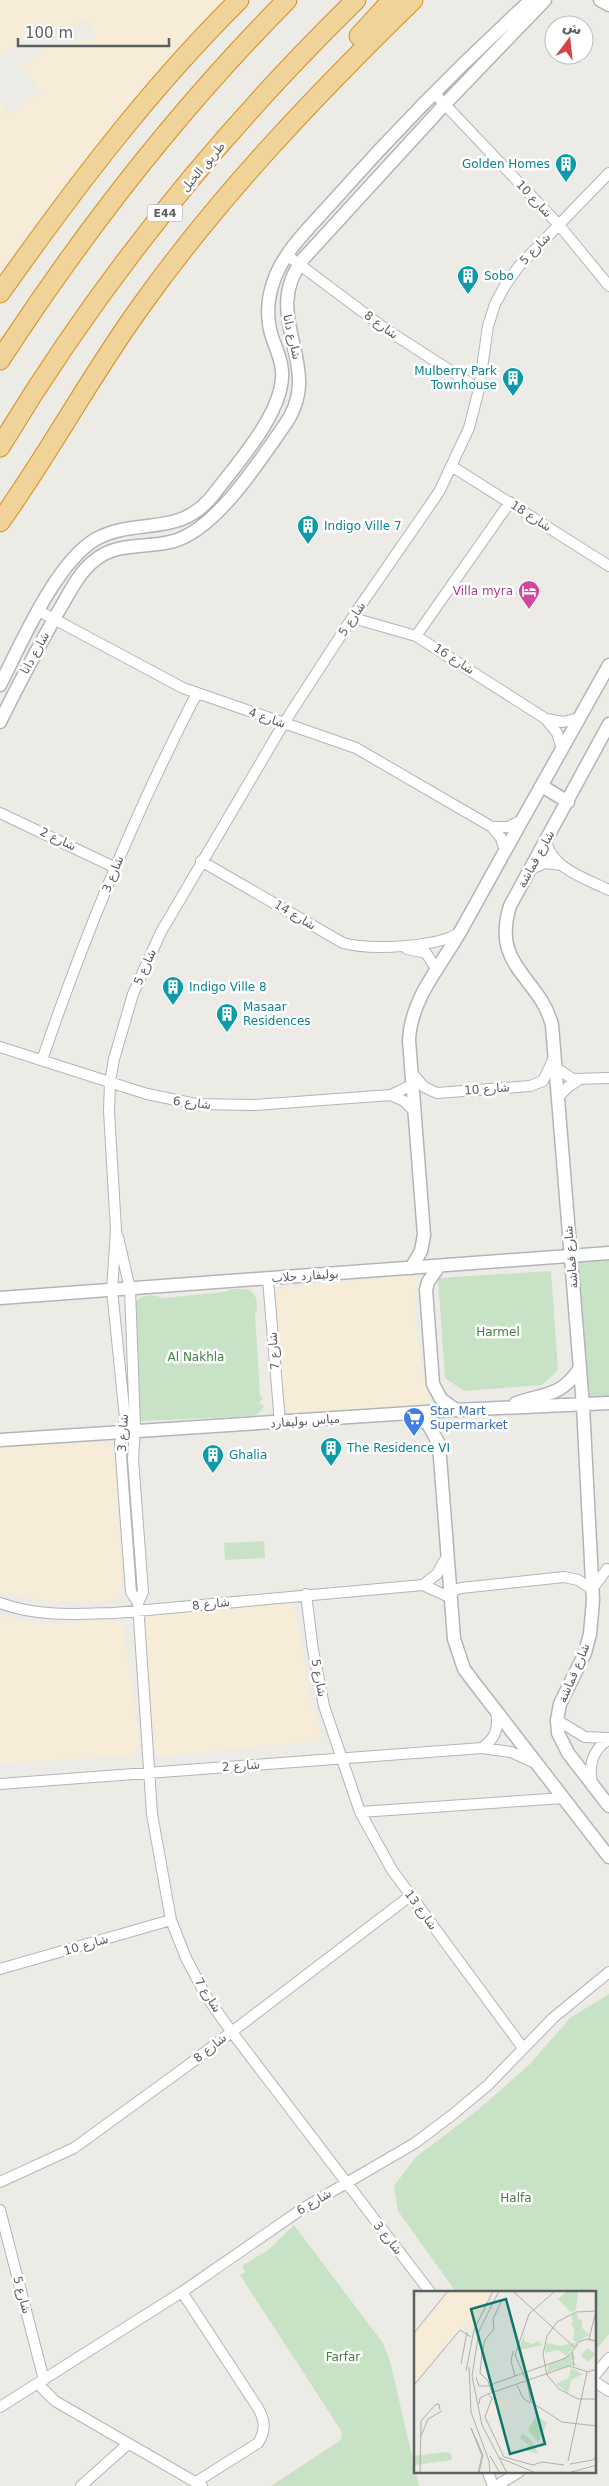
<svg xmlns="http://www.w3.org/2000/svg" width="609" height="2486" viewBox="0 0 609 2486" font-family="'DejaVu Sans',Vazirmatn,sans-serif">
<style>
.green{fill:#c7e2c4}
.sand{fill:#f6ecd7}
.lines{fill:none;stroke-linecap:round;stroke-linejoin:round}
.minor-casing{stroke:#b2b5b8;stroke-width:12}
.tertiary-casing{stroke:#b2b5b8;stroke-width:15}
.motorway-casing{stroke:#d68d1c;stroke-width:21}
.minor{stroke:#fff;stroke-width:10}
.tertiary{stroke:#fff;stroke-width:12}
.motorway{stroke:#f0d399;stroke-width:19}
.labels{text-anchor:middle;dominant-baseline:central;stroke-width:5;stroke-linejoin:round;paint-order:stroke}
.shield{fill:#fff;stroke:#8e9092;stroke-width:1}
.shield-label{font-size:11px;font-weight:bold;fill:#5d6063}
.culture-label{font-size:12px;fill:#0d838f;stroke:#fff;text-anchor:start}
.street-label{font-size:12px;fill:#5d6063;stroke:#fff}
.hotel-label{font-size:12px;fill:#b23c85;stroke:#fff;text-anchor:end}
.park-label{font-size:12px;fill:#427f40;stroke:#fff}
.shop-label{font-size:12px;fill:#366cbe;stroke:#fff;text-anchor:start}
.inset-road{fill:none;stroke:#afafad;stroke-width:1}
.view{fill:#0f766e;fill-opacity:0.15;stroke:#0f766e;stroke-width:2.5}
.inset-edge{fill:none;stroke:#5d6063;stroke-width:2.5}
</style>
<rect width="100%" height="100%" fill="#edebe5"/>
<path class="green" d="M 609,1258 L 609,1397 L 588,1399 L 576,1260 Z
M 551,1271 L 558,1370 L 542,1385 L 464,1391 L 445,1378 L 438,1278 Z
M 231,1289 C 251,1289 257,1289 257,1311 L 255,1314 L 260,1396 L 263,1398 L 259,1403 L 264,1406 L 259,1413 L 252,1416 L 141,1421 L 139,1417 L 135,1303 C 141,1294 154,1294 163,1298 L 225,1292 Z
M 264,1541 L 265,1558 L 225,1560 L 224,1543 Z
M 609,1994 L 609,2334 L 595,2351 L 595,2292 L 456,2292 L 398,2211 L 394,2186 L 416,2157 L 479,2109 L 530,2064 L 570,2018 Z
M 294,2225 L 383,2343 L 390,2361 L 419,2486 L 271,2486 L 341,2440 L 342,2432 L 240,2275 L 245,2272 L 242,2266 L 268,2250 Z"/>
<path class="sand" d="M 0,0 L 227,0 L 131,102 L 29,232 L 0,273 L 0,102 L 9,114 L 41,92 L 21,65 L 47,47 L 96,39 L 90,20 L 26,37 L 0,56 Z
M 416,1274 L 420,1276 C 419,1281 416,1285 415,1291 C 413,1314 420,1374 429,1395 L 425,1405 L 293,1413 L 279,1407 L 270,1294 L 275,1289 Z
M 98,1440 L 112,1447 L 114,1455 L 123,1583 C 121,1592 120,1597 111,1601 C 72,1602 38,1604 0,1592 L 0,1442 Z
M 274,1592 C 284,1593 289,1595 294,1604 L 312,1706 L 320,1727 L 318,1741 L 165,1756 L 152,1750 C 151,1731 140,1622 149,1612 C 152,1608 159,1606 163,1605 Z
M 0,1614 C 19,1621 37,1624 57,1624 C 75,1624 108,1616 123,1624 L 140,1745 L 134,1755 L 0,1764 Z"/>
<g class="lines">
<g class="minor-casing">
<path id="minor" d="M 434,93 L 559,225 L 609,286
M 288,256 L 387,330 L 479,389
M 453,467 L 609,566
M 39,611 L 183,688 L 356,748 L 492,827 L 501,838 L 505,852
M 353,618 L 416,636 L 546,719 L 557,733 L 562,749
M 416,636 L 510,502
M 546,719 L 563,722 L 579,718
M 0,813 L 116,868
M 492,827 L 508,827 L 522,820
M 546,840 C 550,868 587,879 609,890
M 201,861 L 343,943 C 369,950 438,948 460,932
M 529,870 L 545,863 L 562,865
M 407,949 L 426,953 L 437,970
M 0,1047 L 147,1094 L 196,1104 L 255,1105 L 391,1095 L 412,1085
M 42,1060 C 85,934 136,811 197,693
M 556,1068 L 573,1079 L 609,1078
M 412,1073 L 424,1087 L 437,1093 L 530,1086 L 543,1081 L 554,1058
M 391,1095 L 404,1101 L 414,1111
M 558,1097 L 568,1087 L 580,1079
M 118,1237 L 130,1289 L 135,1428 L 133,1459 L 143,1592 L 138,1603 L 152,1814 L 171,1920 L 186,1958 L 206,1996 L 231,2031 L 430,2292
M 268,1279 L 280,1423
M 423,1585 L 437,1574 L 446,1558
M 306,1594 L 313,1650 L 324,1706 L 360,1812 L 392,1870 L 523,2048
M 0,1603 C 38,1617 75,1614 114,1613 L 423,1585 L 449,1597 L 455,1590 L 461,1588 L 564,1577 L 578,1580 L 592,1589 L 607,1569
M 138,1603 L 131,1592 L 120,1443 L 125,1418 L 112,1290 L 116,1230 L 109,1111 L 110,1082 L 114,1059 L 133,994 L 161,932 L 284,723 L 356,612 L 439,492 L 469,428 L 479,389 L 488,326 L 495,304 L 506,284 L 519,266 L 609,173
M 557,1720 L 585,1737 L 609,1738
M 482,1748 C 496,1738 499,1728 496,1711
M 592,1783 C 588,1764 593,1750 609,1739
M 0,1784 L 482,1748 L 511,1752 L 535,1763
M 360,1812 L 564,1798
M 0,1969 L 171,1920
M 0,2182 L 74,2148 L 187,2066 L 410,1896
M 0,2210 L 44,2380
M 182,2292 L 258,2408 C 265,2420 266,2430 258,2443 L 196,2482
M 595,2375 L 609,2358
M 595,2382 L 609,2391
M 38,2384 L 55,2401 L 202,2486
M 0,2407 L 182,2292 L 302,2209 L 415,2143 L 451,2116 L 488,2085 L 553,2018 L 609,1972
M 488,2472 L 493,2486
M 81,2486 L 128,2444
M 496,2486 L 519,2472"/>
</g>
<g class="tertiary-casing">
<path id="tertiary" d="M 600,0 L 609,5
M 0,685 C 21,644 56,562 96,539 C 139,516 179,539 214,494 C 238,462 285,411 282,371 C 281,359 277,350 273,340 C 266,320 267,299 274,280 C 285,249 313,224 335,199 C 397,129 462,63 531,0
M 0,722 C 18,685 38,648 58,612 C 69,594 78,573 95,560 C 119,541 146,549 174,541 C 216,529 259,462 284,426 C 328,366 257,318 304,258 L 445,104 L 545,0
M 609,724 L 510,906 C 491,967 539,976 552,1025 L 583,1406 L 593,1600 L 590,1634 L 585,1653 L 560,1704 L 557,1720 L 558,1733 L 568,1753 L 609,1806
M 542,786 L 568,802
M 439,1266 L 428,1282 L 426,1290 L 433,1384 L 441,1399 L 456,1410
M 411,1268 L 421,1251 L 424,1235 L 409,1040 C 411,996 444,963 464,925 C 512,838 560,752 609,665
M 0,1298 L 609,1253
M 516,1403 C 545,1393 561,1397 580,1368
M 410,1415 L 428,1424 L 439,1444 L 454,1639 L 464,1669 L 473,1681 L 609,1857
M 0,1440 L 456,1410 L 609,1403"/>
</g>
<g class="motorway-casing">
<path id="motorway" d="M 359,36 L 392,0
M 0,293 C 73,190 149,89 239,0
M 0,360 C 84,231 178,110 287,0
M 0,447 C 98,284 220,133 356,0
M 0,522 C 50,452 91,375 141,306 C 220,195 316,95 413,0"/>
</g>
<use href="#minor" class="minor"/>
<use href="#tertiary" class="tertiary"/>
<use href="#motorway" class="motorway"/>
</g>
<defs>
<g id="building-pin" transform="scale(1.125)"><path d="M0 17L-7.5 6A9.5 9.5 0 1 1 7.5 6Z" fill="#0f9aa8" stroke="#fff"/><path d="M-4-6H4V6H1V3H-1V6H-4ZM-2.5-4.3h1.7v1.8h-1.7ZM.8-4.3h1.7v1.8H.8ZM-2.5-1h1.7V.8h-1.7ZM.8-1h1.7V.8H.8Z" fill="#fff"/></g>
<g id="hotel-pin" transform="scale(1.125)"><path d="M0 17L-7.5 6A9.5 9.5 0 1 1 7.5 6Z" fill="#d1479c" stroke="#fff"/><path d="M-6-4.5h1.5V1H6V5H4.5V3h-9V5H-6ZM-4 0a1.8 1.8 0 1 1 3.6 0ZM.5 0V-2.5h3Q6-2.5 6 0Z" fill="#fff"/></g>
<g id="supermarket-pin" transform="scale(1.125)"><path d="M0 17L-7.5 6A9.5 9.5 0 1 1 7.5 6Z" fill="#3f7fe0" stroke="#fff"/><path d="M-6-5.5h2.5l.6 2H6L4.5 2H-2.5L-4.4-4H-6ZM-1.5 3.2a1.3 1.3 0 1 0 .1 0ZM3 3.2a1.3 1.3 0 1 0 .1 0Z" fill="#fff"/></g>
</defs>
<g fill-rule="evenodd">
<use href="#building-pin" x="566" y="164"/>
<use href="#building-pin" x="468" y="276"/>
<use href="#building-pin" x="513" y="378"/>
<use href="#building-pin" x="308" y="526"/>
<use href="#hotel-pin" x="529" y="591"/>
<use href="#building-pin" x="173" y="987"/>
<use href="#building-pin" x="227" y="1014"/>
<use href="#supermarket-pin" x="414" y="1418"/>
<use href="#building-pin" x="331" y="1448"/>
<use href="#building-pin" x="213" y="1455"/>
</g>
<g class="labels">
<rect class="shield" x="147.5" y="204.5" width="35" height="17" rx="4"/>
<g class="shield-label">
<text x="165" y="213">E44</text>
</g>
<g class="culture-label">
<text x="550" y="164" text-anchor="end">Golden Homes</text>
<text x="484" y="276">Sobo</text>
<text x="497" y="371" text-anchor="end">Mulberry Park<tspan x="497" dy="14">Townhouse</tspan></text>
<text x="324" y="526">Indigo Ville 7</text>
<text x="189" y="987">Indigo Ville 8</text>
<text x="243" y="1007">Masaar<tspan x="243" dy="14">Residences</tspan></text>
<text x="347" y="1448">The Residence VI</text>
<text x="229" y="1455">Ghalia</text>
</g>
<g class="street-label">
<text transform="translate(203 167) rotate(-50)">طريق الخيل</text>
<text transform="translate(534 199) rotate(47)">شارع 10</text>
<text transform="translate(535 249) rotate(-46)">شارع 5</text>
<text transform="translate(381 325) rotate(36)">شارع 8</text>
<text transform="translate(292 337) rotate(77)">شارع دانا</text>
<text transform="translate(531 516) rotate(33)">شارع 18</text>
<text transform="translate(352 619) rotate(-56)">شارع 5</text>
<text transform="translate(35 653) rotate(-61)">شارع دانا</text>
<text transform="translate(454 659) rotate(33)">شارع 16</text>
<text transform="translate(267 718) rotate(19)">شارع 4</text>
<text transform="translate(58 839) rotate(25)">شارع 2</text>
<text transform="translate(536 859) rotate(-61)">شارع قماشة</text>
<text transform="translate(113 874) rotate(-68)">شارع 3</text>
<text transform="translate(295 915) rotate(31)">شارع 14</text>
<text transform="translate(145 967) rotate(-66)">شارع 5</text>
<text transform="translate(487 1089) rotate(-4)">شارع 10</text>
<text transform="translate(192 1103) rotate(7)">شارع 6</text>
<text transform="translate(571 1257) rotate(-95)">شارع قماشة</text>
<text transform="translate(305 1276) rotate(-4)">بوليفارد حلاب</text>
<text transform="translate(274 1351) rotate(-94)">شارع 7</text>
<text transform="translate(305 1421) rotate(-4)">مياس بوليفارد</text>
<text transform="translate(123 1433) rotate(-86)">شارع 3</text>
<text transform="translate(211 1604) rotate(-6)">شارع 8</text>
<text transform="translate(574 1673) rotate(-67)">شارع قماشة</text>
<text transform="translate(319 1678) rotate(79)">شارع 5</text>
<text transform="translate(241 1766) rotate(-4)">شارع 2</text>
<text transform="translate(421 1910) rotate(54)">شارع 13</text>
<text transform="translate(86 1945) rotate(-16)">شارع 10</text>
<text transform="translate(208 1995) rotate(58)">شارع 7</text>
<text transform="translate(210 2048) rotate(-38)">شارع 8</text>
<text transform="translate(314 2202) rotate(-31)">شارع 6</text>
<text transform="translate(388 2238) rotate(52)">شارع 3</text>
<text transform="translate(22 2295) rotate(75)">شارع 5</text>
</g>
<g class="hotel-label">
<text x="513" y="591">Villa myra</text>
</g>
<g class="park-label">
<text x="498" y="1332">Harmel</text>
<text x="196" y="1357">Al Nakhla</text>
<text x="516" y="2198">Halfa</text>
<text x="343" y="2357">Farfar</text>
</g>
<g class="shop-label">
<text x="430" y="1411">Star Mart<tspan x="430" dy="14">Supermarket</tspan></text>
</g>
</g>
<g transform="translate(414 2291)">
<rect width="182" height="182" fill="#edebe5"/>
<path d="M 164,0 L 162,19 L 157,21 L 144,8 L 152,1 ZM 163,22 L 164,28 L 168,29 L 168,37 L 176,44 L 162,51 L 159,49 L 161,39 L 157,33 L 159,30 L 157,24 ZM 111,39 L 110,50 L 118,53 L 124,50 L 129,54 L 105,59 ZM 176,48 L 182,52 L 173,49 L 166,52 L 160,60 L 161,68 L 157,70 L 168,78 L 180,79 L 171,79 L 160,74 L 134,81 L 134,74 L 158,63 L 159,68 L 160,58 L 163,53 ZM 132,52 L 147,55 L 157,52 L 162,52 L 153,65 L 144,59 L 131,62 ZM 173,57 L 181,63 L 175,71 L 167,65 ZM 157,77 L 169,83 L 157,89 L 154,102 L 142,93 L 155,87 ZM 123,124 L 133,132 L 124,151 L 114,139 ZM 109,143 L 116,148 L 125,163 L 111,159 L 115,154 L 106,147 ZM 31,161 L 37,162 L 38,169 L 0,174 L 0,165 Z" fill="#c7e2c4"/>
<path d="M 35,0 L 78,0 L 61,35 L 51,31 L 62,18 L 0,92 L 0,43 ZM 99,107 L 102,114 L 73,125 L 78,111 L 89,110 L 92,116 L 91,109 Z" fill="#f6ecd7"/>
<path class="inset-road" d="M 85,0 L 65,40 L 58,85 L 68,134 L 93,182M 141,0 L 115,23 L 101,64 L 113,91 L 117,111 L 148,131 L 183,135M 100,1 L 160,56M 183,20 L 162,21 L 143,31 L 133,45 L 129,63 L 133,84 L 145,98 L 164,108 L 183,108M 0,42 L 34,0M 175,48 L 182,20M 99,60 L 97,70 L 101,85M 47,73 L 53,41M 160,75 L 158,60 L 164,51 L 173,48 L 183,50M 55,76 L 57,121 L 75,170 L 76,182M 52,80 L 60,39 L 79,0M 62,86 L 65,95 L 73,95M 0,94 L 46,39 L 57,46M 103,94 L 109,107 L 116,112M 73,95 L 152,67 L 158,61M 78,102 L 74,90 L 66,82 L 68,62 L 71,49 L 80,38 L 79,28 L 88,9 L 92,9M 65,113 L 66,107 L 74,103M 7,145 L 14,128 L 28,120M 76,165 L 86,182M 86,167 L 122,182M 154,170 L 173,81M 156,173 L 179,169 L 183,164M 150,174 L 128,171 L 119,174 L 90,166 L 71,126 L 78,107 L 74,103 L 155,75 L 174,81 L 183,78M 6,182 L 7,130 L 21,114 L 25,113 L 26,119M 64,182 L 68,165 L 57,137 L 69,164 L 65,182M 154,182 L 183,174"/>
<path class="view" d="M 92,8 L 131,153 L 96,163 L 57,18 Z"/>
<rect width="182" height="182" class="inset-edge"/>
</g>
<g transform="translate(569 40) rotate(15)"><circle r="24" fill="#ffffff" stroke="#bebfc1"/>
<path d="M0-4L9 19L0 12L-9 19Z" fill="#d44445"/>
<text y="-8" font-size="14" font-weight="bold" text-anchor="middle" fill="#5d6063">ش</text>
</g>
<path d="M18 38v8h151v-8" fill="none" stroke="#5d6063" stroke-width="2.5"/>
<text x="25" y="38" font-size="15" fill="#5d6063" stroke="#ffffff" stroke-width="4" paint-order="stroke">100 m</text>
</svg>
